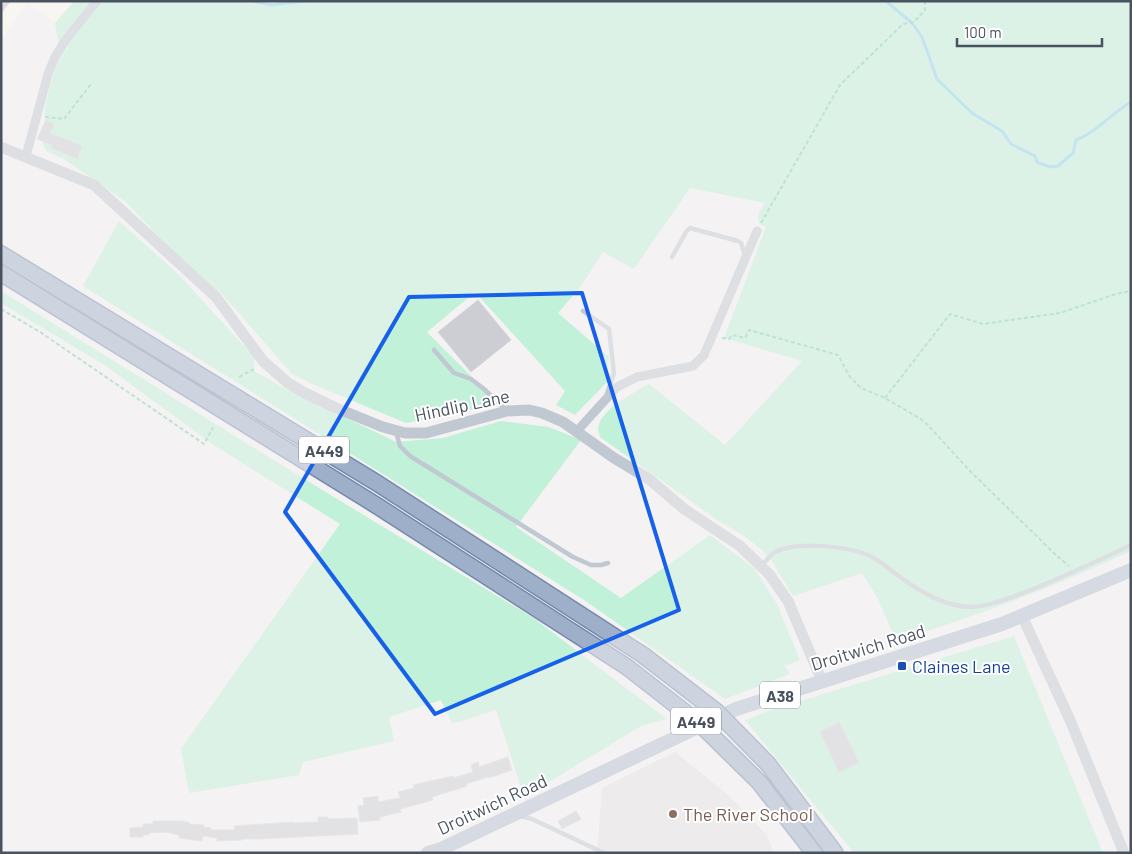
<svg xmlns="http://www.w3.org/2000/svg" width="1132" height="854" viewBox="0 0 1132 854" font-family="Barlow,sans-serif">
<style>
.commercial{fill:#fdfaed}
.education{fill:#e5e3e4}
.green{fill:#c1f1d8}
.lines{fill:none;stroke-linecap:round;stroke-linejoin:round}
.stream{stroke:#8dd2ef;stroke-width:3}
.building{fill:#ccced4;stroke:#d6d7dd}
.trunk-casing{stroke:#748aad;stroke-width:18}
.path{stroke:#78d0ad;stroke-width:2;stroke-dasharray:4 2.5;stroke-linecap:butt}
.service{stroke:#c0c8d1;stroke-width:4.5}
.minor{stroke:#c0c8d1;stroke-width:9}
.tertiary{stroke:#c0c8d1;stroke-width:11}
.primary{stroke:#b2bfd1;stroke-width:14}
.trunk{stroke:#9eafc9;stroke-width:15}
.trunk-bridge-casing{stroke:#748aad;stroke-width:18;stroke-linecap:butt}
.trunk-bridge{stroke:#9eafc9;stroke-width:15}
.marked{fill:none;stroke:#1660ea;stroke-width:4;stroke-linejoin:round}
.transit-dot{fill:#1a4fb4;stroke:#fff;stroke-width:2}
.education-dot{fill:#8d6e63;stroke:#fff;stroke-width:2}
.labels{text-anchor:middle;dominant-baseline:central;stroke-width:4;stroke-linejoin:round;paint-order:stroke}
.shield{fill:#fff;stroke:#808790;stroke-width:1}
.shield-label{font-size:16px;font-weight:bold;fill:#495360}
.street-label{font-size:18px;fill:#495360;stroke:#fff}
.transit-label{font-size:18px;fill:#164399;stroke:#fff;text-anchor:start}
.education-label{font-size:18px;fill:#785e54;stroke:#fff;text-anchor:start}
</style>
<rect width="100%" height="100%" fill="#f4f2f2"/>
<path class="commercial" d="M 1,1 L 74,1 L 55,23 L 28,3 L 1,40 Z"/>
<path class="education" d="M 675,752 L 727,794 L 766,834 L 774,853 L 597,853 L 602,788 Z"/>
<path class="green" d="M 74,1 L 1131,1 L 1131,551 C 1055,587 976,616 896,641 L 878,599 L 862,573 L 793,596 L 771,560 L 764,552 L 747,538 L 716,519 L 600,437 C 600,434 598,432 598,429 C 599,410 635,392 649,384 L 725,445 L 802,361 L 724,338 L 766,227 L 759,223 L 758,215 L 765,203 L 690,188 L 634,269 L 603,252 L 581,286 L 558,313 L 609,357 L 607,382 L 575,415 L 556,405 L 565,391 L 475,292 L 427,332 L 497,402 L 453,415 L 406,423 L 310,383 L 292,374 L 222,294 L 179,259 L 126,202 L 64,159 L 48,152 L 45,149 L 42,141 L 37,139 L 47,117 L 44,115 C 49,90 52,66 69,46 L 58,41 L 55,23 Z
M 119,221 L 178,274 L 254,357 L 254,371 L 282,387 L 396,442 L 443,438 L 501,421 L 549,427 L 581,440 L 516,527 L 621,598 L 710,535 L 755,569 L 777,604 L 800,660 L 785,666 L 790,674 L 725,699 L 587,602 L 83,286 Z
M 1,291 L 324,491 L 532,617 L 667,719 L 643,725 L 524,797 L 496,710 L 452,724 L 441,700 L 389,717 L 394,741 L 303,762 L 299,775 L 189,793 L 181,749 L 340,524 L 212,444 L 106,366 L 1,303 Z
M 1014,636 L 1103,853 L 854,853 L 745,720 L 774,709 Z"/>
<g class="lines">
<path class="stream" d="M 252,1 L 272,5 L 304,1
M 886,1 L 912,23 L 922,37 L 937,79 L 972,113 L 1002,131 L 1011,144 L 1035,156 L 1037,162 L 1050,167 L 1058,166 L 1073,153 L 1076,140 C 1097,132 1112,113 1131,102"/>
</g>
<path class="building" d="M 46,120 L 54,124 L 50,133 L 82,146 L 77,159 L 51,148 L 52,145 L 37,139 Z
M 478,300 L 511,340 L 471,372 L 438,332 Z
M 839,722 L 859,763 L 839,772 L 820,732 Z
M 508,757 L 512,770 L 489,778 L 488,777 L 466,784 L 467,786 L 432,797 L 433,800 L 400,809 L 401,812 L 380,817 L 380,820 L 360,822 L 358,806 L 364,805 L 363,798 L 378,796 L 378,802 L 400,798 L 398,792 L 414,788 L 413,785 L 453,776 L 453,778 L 473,772 L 471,765 L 478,762 L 479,767 Z
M 576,811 L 581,819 L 562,829 L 558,821 Z
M 318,817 L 328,817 L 328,819 L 357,818 L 358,834 L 258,839 L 241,839 L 242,840 L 217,841 L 217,838 L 203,836 L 202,841 L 179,838 L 179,835 L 166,832 L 149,833 L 149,835 L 143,835 L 143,837 L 130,837 L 130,828 L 143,827 L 143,824 L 153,824 L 153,821 L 182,821 L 190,823 L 189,824 L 204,825 L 204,827 L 211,828 L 210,830 L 235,830 L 234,826 L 293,822 L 293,823 L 318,822 Z"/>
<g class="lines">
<g class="trunk-casing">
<path id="trunk" d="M 1,254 L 377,483 L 643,655
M 1,273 L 379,507 L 627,667
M 768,764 L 835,853
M 759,782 L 814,853"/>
</g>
<path class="path" d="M 45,117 L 64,119 L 91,84
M 761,223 L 840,85 L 903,24 L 914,22 L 925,10 L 925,1
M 1,309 L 40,332 L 204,444 L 213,427
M 722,338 L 729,339 L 732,335 L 745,338 L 749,330 L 838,355 L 850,377 L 861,388 L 885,398 L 924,421 L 970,471 L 1057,556 L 1069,566
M 239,377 L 256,368
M 885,398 L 950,314 L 983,324 L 1060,313 L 1116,294 L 1131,291"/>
<path class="service" d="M 1,10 L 8,1
M 672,257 L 686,232 L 690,228 L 738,241 L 741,243 L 745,255
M 583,311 L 609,329 L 614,373 L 607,394
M 434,350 L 454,373 L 471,379 L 484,389 L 506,410
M 396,432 L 400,446 L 410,456 L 573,557 L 591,565 L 601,565 L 608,563
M 762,565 C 765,562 769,557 772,554 C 792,540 851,546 872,557 C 882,562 890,570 900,577 C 921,592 945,607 972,607 C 990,606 1006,599 1023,593 C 1060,579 1095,562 1131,545
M 520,816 L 532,819 L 604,853"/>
<path class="minor" d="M 26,156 L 48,74 L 55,57 L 67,38 L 97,1
M 577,431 L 617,387 L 637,377 L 693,366 L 704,355 L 757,231"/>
<path class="tertiary" d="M 1,147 L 94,185 L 216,297 L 263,361 L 288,383 L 305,393 L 336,408 L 383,427 L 405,433 L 426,433 L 507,411 L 529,410 L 542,413 L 563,422 L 614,458 L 649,479 L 684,509 L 740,546 L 769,574 L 788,601 L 822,681
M 1022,616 L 1070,720 L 1124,853"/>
<path class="primary" d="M 428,853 L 441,849 L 736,709 L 1002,624 L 1131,570"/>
<use href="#trunk" class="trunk"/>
<g class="trunk-bridge-casing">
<path id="trunk-bridge" d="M 643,655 L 717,712 L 768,764
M 627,667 L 700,724 L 759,782"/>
</g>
<use href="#trunk-bridge" class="trunk-bridge"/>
</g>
<path d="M0 0H1132V854H0ZM 582,293 L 679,610 L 435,714 L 285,512 L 409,297 Z" fill="#f4f2f2" fill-opacity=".55" fill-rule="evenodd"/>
<path class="marked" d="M 582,293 L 679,610 L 435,714 L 285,512 L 409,297 Z"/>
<rect class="transit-dot" x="897" y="661" width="10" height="10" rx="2.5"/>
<circle class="education-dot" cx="673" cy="814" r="5"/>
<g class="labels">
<g class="shield">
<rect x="299" y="436.5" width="50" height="27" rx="4"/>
<rect x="760" y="681.5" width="40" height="27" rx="4"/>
<rect x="671" y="707.5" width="50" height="27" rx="4"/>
</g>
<g class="shield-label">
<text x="324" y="450">A449</text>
<text x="780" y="695">A38</text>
<text x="696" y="721">A449</text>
</g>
<g class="street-label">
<text transform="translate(462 405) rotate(-12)">Hindlip Lane</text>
<text transform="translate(868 647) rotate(-17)">Droitwich Road</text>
<text transform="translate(492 804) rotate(-25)">Droitwich Road</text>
</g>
<g class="transit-label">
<text x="912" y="666">Claines Lane</text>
</g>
<g class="education-label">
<text x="683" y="814">The River School</text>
</g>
</g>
<rect width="1132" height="854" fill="none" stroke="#495360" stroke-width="5"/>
<path d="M957 38v8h145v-8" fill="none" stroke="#495360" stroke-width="2.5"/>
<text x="964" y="38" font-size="15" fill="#495360" stroke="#ffffff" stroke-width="4" paint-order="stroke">100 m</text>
</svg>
